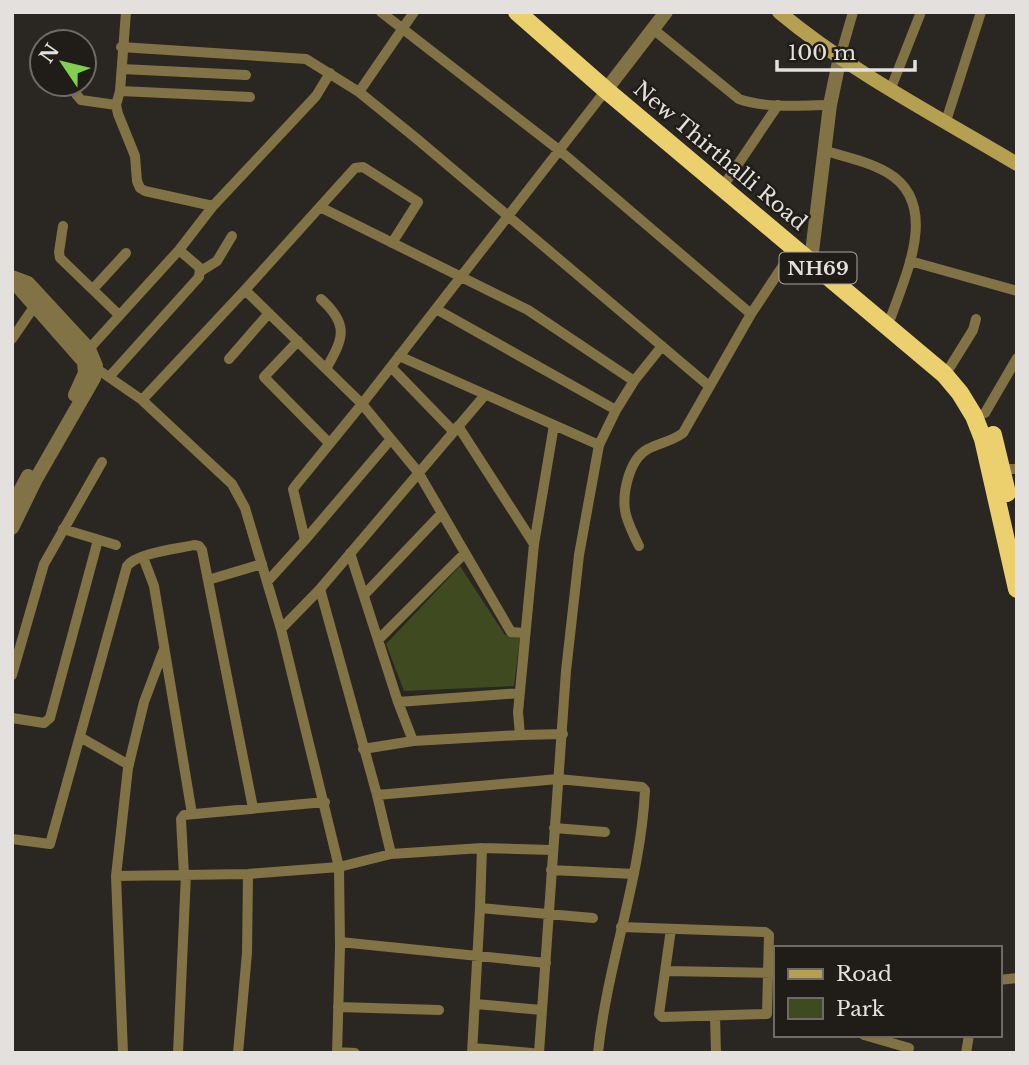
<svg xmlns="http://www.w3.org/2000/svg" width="1029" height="1065" viewBox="0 0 1029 1065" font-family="'Libre Baskerville',serif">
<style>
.green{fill:#3f4a21}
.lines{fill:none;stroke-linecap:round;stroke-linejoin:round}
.minor{stroke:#817345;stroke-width:10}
.tertiary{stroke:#817345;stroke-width:14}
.secondary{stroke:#b59f51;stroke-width:14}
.trunk{stroke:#ecd06d;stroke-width:18}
.labels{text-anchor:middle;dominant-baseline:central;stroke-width:5;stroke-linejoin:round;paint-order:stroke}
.shield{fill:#201d18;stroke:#a8a6a2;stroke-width:2}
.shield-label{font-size:19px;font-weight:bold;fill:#e3e0dd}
.street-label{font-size:21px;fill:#e3e0dd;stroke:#201d18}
</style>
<rect width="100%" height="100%" fill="#2a2621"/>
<path class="green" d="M 460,566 L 505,635 L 520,638 L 514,686 L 404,691 L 386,644 Z"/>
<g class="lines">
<path class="minor" d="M 126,12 L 120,91 L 116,105 L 118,114 L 135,156 L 137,181 L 140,188 L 145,191 L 213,206
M 381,12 L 559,150 L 751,314
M 653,29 L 739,99 C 767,109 801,105 830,105
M 121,47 L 306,59 L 359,92 L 417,139 L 709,386
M 840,57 L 853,12
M 122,69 L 246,75
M 77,84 L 76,94 L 81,100 L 116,105
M 891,88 L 921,12
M 120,91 L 250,97
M 359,92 L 414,12
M 946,121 L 981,12
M 826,151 C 846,157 870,162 888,173 C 940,204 906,274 891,317
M 728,179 L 778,105
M 320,207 L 528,310 L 634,381
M 63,226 L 59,252 L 60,258 L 119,315
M 910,261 L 1017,291
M 201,271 L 217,261 L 232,236
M 93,289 L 126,253
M 245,290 L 362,404 L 418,472 L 511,632 L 525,633
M 321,299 C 350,325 343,339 326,369
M 436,309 L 616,410 L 634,381 L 662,346
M 12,339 L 38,301
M 298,341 L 264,377 L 329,443
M 89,349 L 179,250 L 213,206 L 316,96 L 330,73
M 399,356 L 599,445
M 229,359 L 269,313
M 90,364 L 142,400 L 232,484 L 245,508 L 281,629 L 339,867 L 340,947 L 337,1053
M 391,367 L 453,431
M 950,367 L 973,330 L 976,319
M 110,376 L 199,277 L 200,268 L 179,250
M 142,400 L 245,290 L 355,168 L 363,167 L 418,202 L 392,243
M 985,413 L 1017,358
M 554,425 L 534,544 L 518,712 L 520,735 L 563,734
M 458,426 L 534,544
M 1003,469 L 1017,469
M 63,529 L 116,545
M 305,540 L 391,439
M 639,546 C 634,536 629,525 626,515 C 621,495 629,459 648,449 C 660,442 669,443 683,433 L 751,314 L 794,249
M 350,553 L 398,702 L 413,741
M 143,557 L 154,586 L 192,814
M 208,580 L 262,564
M 267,582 L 305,540 L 293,489 L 296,485 L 362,404 L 606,90
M 320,589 L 377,795 L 391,854
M 364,595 L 442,513
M 281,629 L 320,589 L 485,395
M 378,640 L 465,553
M 12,675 L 44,564 L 102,462
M 398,702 L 520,693
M 12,718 L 44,723 L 50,718 L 98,540
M 80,737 L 129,765
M 363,749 L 413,741 L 520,735
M 377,795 L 558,779 L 642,787 L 645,790 C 641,879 607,964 598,1053
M 554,828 L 605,832
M 12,839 L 50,844 L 127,566 C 137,553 177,549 194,545 L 199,546 L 202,550 L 253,808
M 551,870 L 634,874
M 184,875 L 181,819 L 184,815 L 325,802
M 116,876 L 248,874 L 339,867 L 391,854 L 482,848 L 552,850
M 480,908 L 482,848
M 621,927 L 765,932 L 769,935 L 767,1014 L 662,1017 L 659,1014 L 671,929
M 340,942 L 546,963
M 665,971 L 774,973
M 999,980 L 1017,978
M 476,1004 L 542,1010
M 338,1007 L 439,1010
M 715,1016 L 716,1053
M 864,1035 L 909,1048
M 473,1048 L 532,1053
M 337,1052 L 355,1053
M 123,1053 L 116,876 L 128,768 L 144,702 L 164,649
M 178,1053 L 186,874
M 238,1053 L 247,953 L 248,874
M 472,1053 L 480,908 L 593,918
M 539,1053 L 566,671 L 579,555 L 599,445 L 616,410
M 966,1053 L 969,1035"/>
<path class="tertiary" d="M 606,90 L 666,12
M 812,252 L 830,105 L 840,57
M 12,277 L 28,283 L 89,349 L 96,366 L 94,378 L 36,479 L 12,528
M 12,280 L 84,362 L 85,373 L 75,395
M 12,506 L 28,476"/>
<path class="secondary" d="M 779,12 C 851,72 937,116 1017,164"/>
<path class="trunk" d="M 517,12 L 606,90 L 944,374 L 960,393 L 974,416 L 983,439 L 1017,589
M 993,435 L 1007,493"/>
</g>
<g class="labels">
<rect class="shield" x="779.5" y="252.5" width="77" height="31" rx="5"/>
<g class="shield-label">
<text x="818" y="268">NH69</text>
</g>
<g class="street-label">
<text transform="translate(720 156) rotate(40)">New Thirthalli Road</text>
</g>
</g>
<rect width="1029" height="1065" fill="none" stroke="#e3e0dd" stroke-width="28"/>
<rect x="774" y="946" width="228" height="91" fill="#201d18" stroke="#6e6b67" stroke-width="2"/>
<rect x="788" y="969" width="35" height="10" fill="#b59f51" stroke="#6e6b67" stroke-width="2"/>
<text x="836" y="981" font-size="21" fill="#e3e0dd">Road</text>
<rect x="788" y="998" width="35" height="21" fill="#3f4a21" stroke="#6e6b67" stroke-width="2"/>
<text x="836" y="1016" font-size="21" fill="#e3e0dd">Park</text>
<g transform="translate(63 63) rotate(305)"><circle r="33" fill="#201d18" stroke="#6e6b67" stroke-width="2"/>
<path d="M0-5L12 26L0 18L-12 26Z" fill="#82d050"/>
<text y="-10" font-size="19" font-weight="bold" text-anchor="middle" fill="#e3e0dd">N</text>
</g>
<path d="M777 60v10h138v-10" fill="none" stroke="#e3e0dd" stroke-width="3.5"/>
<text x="788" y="60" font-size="21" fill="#e3e0dd" stroke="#201d18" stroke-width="5" paint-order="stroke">100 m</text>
</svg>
